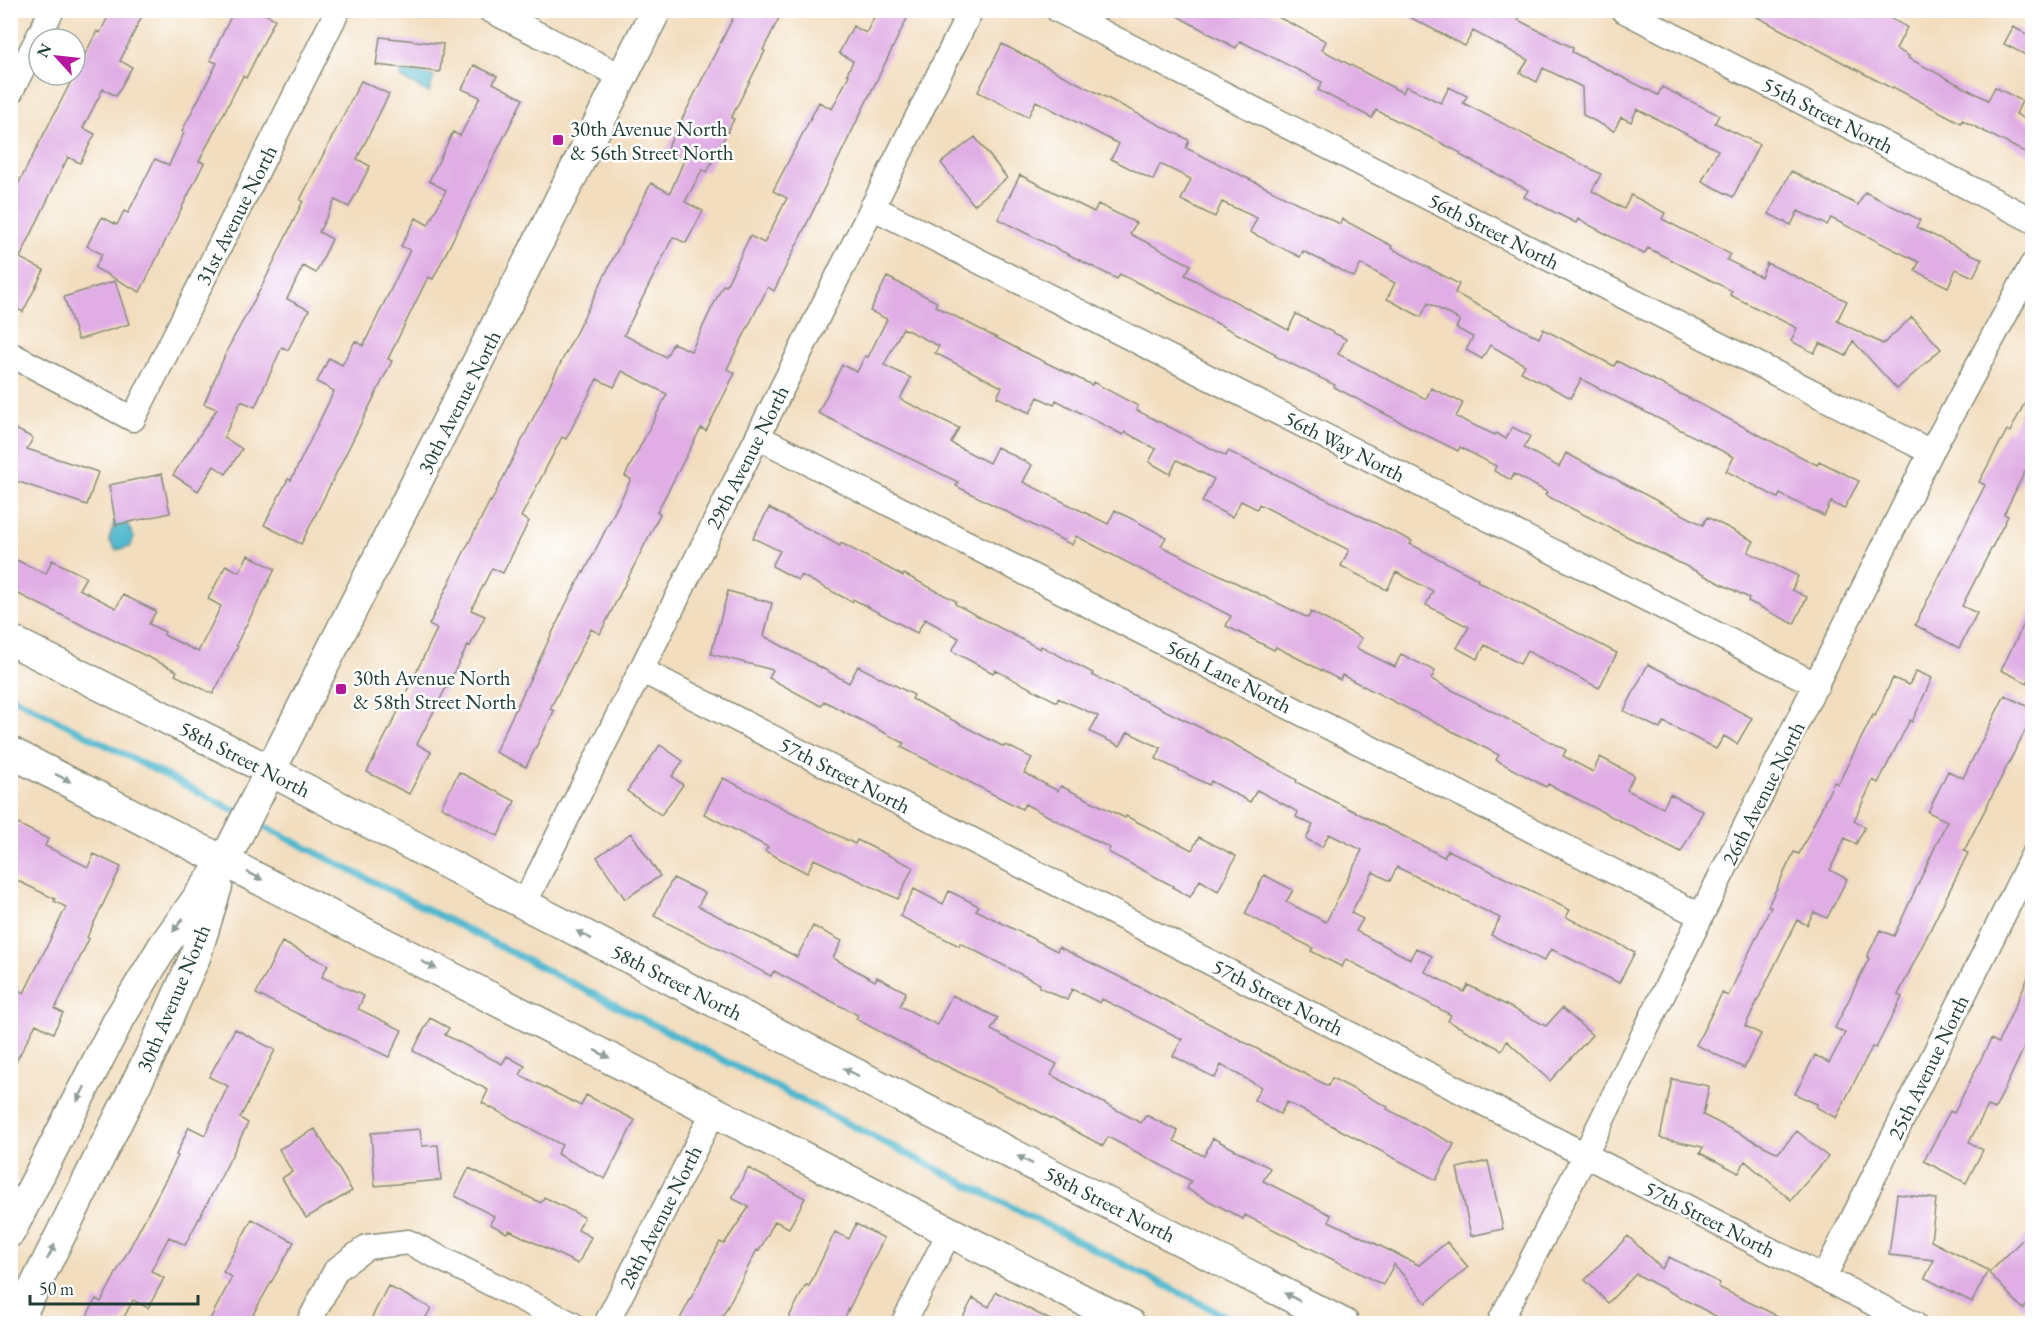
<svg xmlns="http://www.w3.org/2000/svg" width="2043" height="1334" viewBox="0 0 2043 1334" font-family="'EB Garamond',serif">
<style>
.water{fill:#4fb7cd;stroke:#377a80;stroke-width:1.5}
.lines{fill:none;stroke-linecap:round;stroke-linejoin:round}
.stream{stroke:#4fb7cd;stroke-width:7}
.building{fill:#e0aee5}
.minor-casing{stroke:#888d79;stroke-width:27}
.tertiary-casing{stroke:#888d79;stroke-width:33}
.minor{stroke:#fff;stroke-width:24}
.tertiary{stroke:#fff;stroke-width:30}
.oneway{fill:#8f9e9a}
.poi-dot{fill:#b5179e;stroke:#fff;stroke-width:2}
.labels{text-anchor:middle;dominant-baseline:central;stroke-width:5;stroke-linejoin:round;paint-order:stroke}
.street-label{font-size:21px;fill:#1f3d34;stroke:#fff}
.poi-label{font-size:21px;fill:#1f3d34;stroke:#fff;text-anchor:start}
</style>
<rect width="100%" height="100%" fill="#fff"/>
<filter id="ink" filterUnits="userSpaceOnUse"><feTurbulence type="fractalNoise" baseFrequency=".0167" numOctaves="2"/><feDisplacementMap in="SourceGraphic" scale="12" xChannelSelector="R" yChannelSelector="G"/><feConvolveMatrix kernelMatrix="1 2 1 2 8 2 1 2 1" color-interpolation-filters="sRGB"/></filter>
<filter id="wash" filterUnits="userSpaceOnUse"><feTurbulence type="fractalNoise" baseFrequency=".008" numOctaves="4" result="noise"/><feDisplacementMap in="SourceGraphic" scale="24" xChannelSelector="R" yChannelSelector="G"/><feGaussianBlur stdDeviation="1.35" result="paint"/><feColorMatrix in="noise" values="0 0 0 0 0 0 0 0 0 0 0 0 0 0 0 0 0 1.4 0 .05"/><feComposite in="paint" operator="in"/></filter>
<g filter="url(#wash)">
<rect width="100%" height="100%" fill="#f2ddbe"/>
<path class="water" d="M 401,71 L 434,76 L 429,93 L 399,77 Z
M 124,518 L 134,537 L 130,547 L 116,550 L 109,540 L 115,520 Z"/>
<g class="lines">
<path class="stream" d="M 10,696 L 241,814
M 254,821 L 1241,1324"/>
</g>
<g id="blocks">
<path class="building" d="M 111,10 L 145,10 L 120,61 L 132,67 L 116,96 L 103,89 L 83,128 L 95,134 L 80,163 L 68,157 L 20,258 L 44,270 L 23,312 L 10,305 L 10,200 L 97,31 L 100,33 Z
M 234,10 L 257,10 L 275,19 L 246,78 L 243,76 L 199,161 L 204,163 L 140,292 L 95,268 L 102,254 L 87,246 L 102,217 L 117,225 L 124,211 L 128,213 L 155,159 L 169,165 L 184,133 L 182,131 L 217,63 L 210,60 Z
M 737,10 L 783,10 L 763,50 L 765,51 L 731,118 L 734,119 L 707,172 L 702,170 L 685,202 L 703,211 L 686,243 L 673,237 L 624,335 L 666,357 L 673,343 L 691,351 L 723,285 L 726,286 L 750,236 L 764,243 L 787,198 L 773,191 L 819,102 L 832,109 L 849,75 L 847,74 L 853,61 L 839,53 L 853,26 L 866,33 L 878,10 L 911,10 L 774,291 L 768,287 L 727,369 L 735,373 L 706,431 L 701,428 L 657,512 L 660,514 L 600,634 L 591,629 L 550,709 L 554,711 L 526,767 L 495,752 L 568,600 L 583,572 L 584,573 L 631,479 L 625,476 L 667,394 L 622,371 L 614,387 L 597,379 L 566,439 L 562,437 L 521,517 L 529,521 L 503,573 L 492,568 L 471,610 L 485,616 L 470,646 L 468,645 L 417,744 L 431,752 L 409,794 L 367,772 L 405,698 L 404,697 L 437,629 L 429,625 L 463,554 L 490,501 L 491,502 L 651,183 L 670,193 L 684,160 L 666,151 Z
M 1166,10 L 1264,10 L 1326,41 L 1322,50 L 1403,93 L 1406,86 L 1441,103 L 1449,87 L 1467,96 L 1463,103 L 1601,174 L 1592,191 L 1624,209 L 1631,195 L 1665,213 L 1662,219 L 1730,254 L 1727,260 L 1761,277 L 1767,263 L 1847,301 L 1837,321 L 1883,344 L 1912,317 L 1941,349 L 1897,389 L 1853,341 L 1846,356 L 1820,343 L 1814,353 L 1791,341 L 1797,328 L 1730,295 L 1732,291 L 1648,248 L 1644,254 L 1578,219 L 1576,223 L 1524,197 L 1528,190 L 1460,155 L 1461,153 L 1376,110 L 1372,118 L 1318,90 L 1322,82 L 1240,41 L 1236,48 Z
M 1396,10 L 1507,10 L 1520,17 L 1518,20 L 1573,48 L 1572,52 L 1658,95 L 1662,87 L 1719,115 L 1715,123 L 1759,144 L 1733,197 L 1702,181 L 1718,150 L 1637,109 L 1631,122 L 1621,117 L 1614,131 L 1583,115 L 1582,87 L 1543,68 L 1537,82 L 1520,73 L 1528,60 L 1473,31 L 1465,46 Z
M 1744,10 L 1875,10 L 1907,27 L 1896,49 L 1909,56 L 1908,58 L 1988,100 L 1995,87 L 2022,101 L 2016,114 L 2032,123 L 2032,156 L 1962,120 L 1961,123 L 1893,87 L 1893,89 Z
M 2013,27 L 2032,37 L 2032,58 L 2004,44 Z
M 380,37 L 443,44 L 440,72 L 376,65 Z
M 1002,44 L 1189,140 L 1186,148 L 1340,224 L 1342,219 L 1392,246 L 1391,248 L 1459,284 L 1455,293 L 1539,338 L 1543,329 L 1614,366 L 1617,361 L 1817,465 L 1819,461 L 1859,481 L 1844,509 L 1831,502 L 1824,516 L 1780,494 L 1778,498 L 1726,471 L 1734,457 L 1581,379 L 1571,398 L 1521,372 L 1525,365 L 1490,345 L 1482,359 L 1466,350 L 1473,337 L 1456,328 L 1460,320 L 1428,303 L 1421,317 L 1387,299 L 1395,283 L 1361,264 L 1354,277 L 1303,251 L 1300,257 L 1250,232 L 1257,218 L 1222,202 L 1215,217 L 1181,200 L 1191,179 L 1160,164 L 1153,180 L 1111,159 L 1119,144 L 1036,101 L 1028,117 L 978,92 Z
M 474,65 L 497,76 L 493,83 L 523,99 L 433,279 L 428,277 L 388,359 L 392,361 L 301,544 L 264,525 L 288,479 L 291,480 L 334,391 L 317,382 L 329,358 L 342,365 L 355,341 L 363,346 L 410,250 L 401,246 L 416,218 L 428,225 L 446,190 L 429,181 L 453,132 L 460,136 L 480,97 L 462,89 Z
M 361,81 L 389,94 L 357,159 L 370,166 L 349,207 L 335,200 L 319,232 L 332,239 L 316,273 L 303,266 L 287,299 L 309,310 L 288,350 L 282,347 L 255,407 L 241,401 L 224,437 L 242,449 L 226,474 L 214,466 L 198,491 L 173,475 L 217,409 L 204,404 L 228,348 L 262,286 L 303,201 L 300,200 Z
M 975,137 L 1007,178 L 974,205 L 941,163 Z
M 1791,171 L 1858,205 L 1865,192 L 1920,220 L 1916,227 L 1982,259 L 1973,277 L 1956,269 L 1948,287 L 1915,271 L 1919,262 L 1831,218 L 1827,225 L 1798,211 L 1791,225 L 1769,214 Z
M 1020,175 L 1094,212 L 1098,204 L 1136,223 L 1130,234 L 1191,265 L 1185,275 L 1288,330 L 1296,314 L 1346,339 L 1338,354 L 1426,399 L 1431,388 L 1463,403 L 1456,417 L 1495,435 L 1496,433 L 1506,439 L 1512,427 L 1530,436 L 1524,448 L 1559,467 L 1566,453 L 1703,525 L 1707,517 L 1754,541 L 1748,552 L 1798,576 L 1792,590 L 1807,597 L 1794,624 L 1748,601 L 1749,598 L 1545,495 L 1547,492 L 1514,474 L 1511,480 L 1494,471 L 1496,466 L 1460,447 L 1458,451 L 1412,428 L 1334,387 L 1335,385 L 1275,356 L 1276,354 L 1188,308 L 1120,274 L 1117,279 L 998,219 Z
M 887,277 L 937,302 L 935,306 L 1020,350 L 1092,385 L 1093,382 L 1138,406 L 1136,410 L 1226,456 L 1228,451 L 1412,541 L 1410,544 L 1478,579 L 1477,581 L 1617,653 L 1599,688 L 1527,651 L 1520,664 L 1485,645 L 1477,659 L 1457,648 L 1469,627 L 1426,605 L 1433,591 L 1396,572 L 1387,590 L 1341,566 L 1349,550 L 1259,504 L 1257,509 L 1241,501 L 1232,517 L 1202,502 L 1214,479 L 1177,460 L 1170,474 L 1149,462 L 1156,449 L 1125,432 L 1123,435 L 1056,400 L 1054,405 L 1038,397 L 1030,413 L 997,397 L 1002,387 L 935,353 L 939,346 L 903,328 L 884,365 L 911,378 L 900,399 L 959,428 L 951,443 L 989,463 L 997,447 L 1032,465 L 1023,482 L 1108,524 L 1115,510 L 1166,537 L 1161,546 L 1308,618 L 1311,612 L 1362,638 L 1356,648 L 1395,667 L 1401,654 L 1435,671 L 1431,679 L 1566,750 L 1563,756 L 1593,772 L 1600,757 L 1634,775 L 1627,790 L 1663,808 L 1670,794 L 1703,811 L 1681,852 L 1548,784 L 1546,787 L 1496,760 L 1499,755 L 1342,675 L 1340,680 L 1276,647 L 1274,650 L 1226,626 L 1231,616 L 1076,536 L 1072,545 L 956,486 L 958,482 L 818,413 L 842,365 L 857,372 L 865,356 L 868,357 L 887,319 L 870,311 Z
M 115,281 L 129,324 L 78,340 L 64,297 Z
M 2032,388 L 2032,457 L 2004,514 L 2008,516 L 1962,606 L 1977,613 L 1959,648 L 1915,625 L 1985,485 L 1979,482 L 2007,430 L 2010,432 Z
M 10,426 L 33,438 L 27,449 L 98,472 L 87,505 L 10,479 Z
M 162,474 L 170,513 L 116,525 L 109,485 Z
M 769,508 L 840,546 L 841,543 L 903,576 L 904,574 L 956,601 L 955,604 L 1040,649 L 1041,646 L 1093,673 L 1092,675 L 1230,742 L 1297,780 L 1296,782 L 1377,823 L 1444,857 L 1448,850 L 1570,910 L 1566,917 L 1635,952 L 1619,983 L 1551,949 L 1544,961 L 1491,935 L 1500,918 L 1397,867 L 1390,881 L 1373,872 L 1351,913 L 1363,919 L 1356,931 L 1410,959 L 1416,948 L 1432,956 L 1425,972 L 1464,992 L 1468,985 L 1546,1026 L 1562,1008 L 1592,1035 L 1550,1081 L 1507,1041 L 1502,1050 L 1448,1021 L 1451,1015 L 1346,959 L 1342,967 L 1311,951 L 1313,948 L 1245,914 L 1264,875 L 1293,890 L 1286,902 L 1326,922 L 1362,850 L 1329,834 L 1322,847 L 1306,839 L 1313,825 L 1296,817 L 1298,812 L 1257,790 L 1250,802 L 1211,781 L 1209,785 L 1156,759 L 1161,748 L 1128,732 L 1120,746 L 1090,732 L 1098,716 L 1058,698 L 1057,702 L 995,670 L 993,673 L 952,651 L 959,638 L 925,619 L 917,633 L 853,599 L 852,602 L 801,575 L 798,580 L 772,566 L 780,551 L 753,538 Z
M 248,555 L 275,569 L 236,645 L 238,646 L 213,694 L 175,675 L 177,671 L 10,590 L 10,557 L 46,574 L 52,560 L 86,577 L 79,589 L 116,608 L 123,595 L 156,611 L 149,624 L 165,632 L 164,635 L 198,652 L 221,606 L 208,599 L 226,565 L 239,572 Z
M 728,591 L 772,603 L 764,636 L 849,683 L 858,666 L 914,695 L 912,699 L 1004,747 L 1006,745 L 1032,758 L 1024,773 L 1058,791 L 1061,786 L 1125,818 L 1126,816 L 1192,850 L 1199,837 L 1236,856 L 1218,891 L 1200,880 L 1190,897 L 1172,887 L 1173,886 L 1108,852 L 1110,848 L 1025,804 L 1022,809 L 901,747 L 904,743 L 824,701 L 821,706 L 769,678 L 773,670 L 711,654 Z
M 2032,608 L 2032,672 L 2027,683 L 2001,670 Z
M 1648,664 L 1752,718 L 1737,744 L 1724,736 L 1716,749 L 1664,722 L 1660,729 L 1624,711 Z
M 1916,671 L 1932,678 L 1912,722 L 1910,720 L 1878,783 L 1873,780 L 1854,821 L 1865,827 L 1856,844 L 1845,838 L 1830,870 L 1847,879 L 1827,918 L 1814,912 L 1807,925 L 1797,920 L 1745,1026 L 1761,1034 L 1744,1068 L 1696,1045 L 1722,993 L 1728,996 L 1771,907 L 1768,906 L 1794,852 L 1799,854 L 1834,782 L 1838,784 L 1873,715 L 1875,716 L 1893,678 L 1909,685 Z
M 2005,695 L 2032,709 L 2032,717 L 1964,851 L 1968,853 L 1898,995 L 1902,997 L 1876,1048 L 1872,1047 L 1836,1118 L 1816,1107 L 1817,1104 L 1795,1094 L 1815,1055 L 1829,1063 L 1845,1033 L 1835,1028 L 1869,958 L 1867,957 L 1880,930 L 1894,936 L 1947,821 L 1928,812 L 1948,771 L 1963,778 Z
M 660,745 L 683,761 L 672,776 L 683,785 L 661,815 L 627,791 Z
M 459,772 L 515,801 L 498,836 L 441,807 Z
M 723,778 L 855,844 L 857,840 L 913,867 L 898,899 L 814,859 L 807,873 L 765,851 L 768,847 L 704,814 Z
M 10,820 L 48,839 L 45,846 L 88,867 L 94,854 L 121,867 L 87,937 L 89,939 L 55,1009 L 63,1013 L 53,1033 L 36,1024 L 10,1073 L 10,986 L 24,993 L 66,907 L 54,901 L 55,899 L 10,877 Z
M 631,833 L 660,876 L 625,899 L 597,857 Z
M 673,878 L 705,893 L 698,906 L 797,957 L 813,926 L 842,941 L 833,958 L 875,981 L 877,977 L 906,992 L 900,1006 L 937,1025 L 952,995 L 998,1018 L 991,1030 L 1057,1064 L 1051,1075 L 1141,1123 L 1146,1115 L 1178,1131 L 1174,1141 L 1204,1156 L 1213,1138 L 1228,1146 L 1270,1168 L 1263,1181 L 1331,1215 L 1329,1221 L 1419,1265 L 1447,1242 L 1468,1267 L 1426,1303 L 1394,1264 L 1383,1285 L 1245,1215 L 1243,1219 L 1187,1189 L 1191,1181 L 1108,1137 L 1103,1146 L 1034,1109 L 922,1054 L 856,1019 L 858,1015 L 774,971 L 771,976 L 654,916 Z
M 914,889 L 943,904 L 949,891 L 979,906 L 976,910 L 1057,951 L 1059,947 L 1126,980 L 1328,1086 L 1332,1078 L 1388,1107 L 1387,1109 L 1454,1144 L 1436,1180 L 1287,1102 L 1280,1114 L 1254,1100 L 1261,1087 L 1221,1065 L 1215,1078 L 1173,1056 L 1182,1039 L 1102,999 L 1100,1003 L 1072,989 L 1067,1000 L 1039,987 L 1040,984 L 960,943 L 959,946 L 900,916 Z
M 282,942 L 328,965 L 322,977 L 364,996 L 358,1009 L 402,1030 L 389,1057 L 256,994 Z
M 2032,969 L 2032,1031 L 1995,1109 L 1988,1106 L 1969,1142 L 1983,1150 L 1966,1183 L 1924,1161 L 1950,1111 L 1954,1113 L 1991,1039 L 1998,1043 Z
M 430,1018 L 449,1028 L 445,1035 L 502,1064 L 507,1056 L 525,1066 L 520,1075 L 581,1106 L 586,1095 L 635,1120 L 605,1179 L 557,1154 L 562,1145 L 482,1103 L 488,1090 L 413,1051 Z
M 235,1029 L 275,1050 L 240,1118 L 248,1123 L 221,1177 L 185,1245 L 169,1237 L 151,1271 L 164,1278 L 148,1308 L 133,1300 L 121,1323 L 83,1323 L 96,1299 L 101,1302 L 178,1156 L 176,1155 L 189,1127 L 205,1135 L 228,1086 L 209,1077 Z
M 1672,1079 L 1709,1086 L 1703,1115 L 1778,1153 L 1797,1131 L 1828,1157 L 1791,1200 L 1745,1161 L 1739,1173 L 1700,1153 L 1703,1147 L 1660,1138 Z
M 315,1129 L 352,1191 L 306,1218 L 282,1178 L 292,1172 L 279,1149 Z
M 420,1129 L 422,1146 L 438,1145 L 441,1180 L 375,1186 L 371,1133 Z
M 1488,1161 L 1503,1229 L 1471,1236 L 1457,1168 Z
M 469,1168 L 541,1203 L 544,1197 L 584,1217 L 578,1230 L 591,1237 L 578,1264 L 509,1230 L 507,1233 L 490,1224 L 494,1216 L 455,1196 Z
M 748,1168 L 805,1198 L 789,1228 L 775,1221 L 759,1251 L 757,1250 L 719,1323 L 678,1323 L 720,1242 L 724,1244 L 749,1207 L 732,1198 Z
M 1897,1194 L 1936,1199 L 1931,1241 L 1988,1270 L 1972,1302 L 1925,1278 L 1934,1260 L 1889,1255 Z
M 252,1219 L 294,1242 L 248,1323 L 208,1323 L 232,1277 L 223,1272 Z
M 856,1224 L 884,1238 L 842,1323 L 786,1323 L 806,1285 L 809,1286 L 835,1232 L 849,1239 Z
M 2032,1230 L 2032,1299 L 2023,1309 L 1989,1273 Z
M 1628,1236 L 1662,1269 L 1669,1257 L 1720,1283 L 1718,1287 L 1792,1323 L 1729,1323 L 1636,1274 L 1608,1303 L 1585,1280 Z
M 388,1286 L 431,1308 L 423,1323 L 369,1323 Z
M 996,1292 L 1056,1323 L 960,1323 L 973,1298 L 989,1307 Z"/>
</g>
</g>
<g filter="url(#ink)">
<use href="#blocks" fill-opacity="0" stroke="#888d79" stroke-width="1.5"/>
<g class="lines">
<g class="minor-casing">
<path id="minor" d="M 490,10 L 623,77
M 1058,10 L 1931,452
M 1623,10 L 2032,220
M 10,93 L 52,10
M 872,207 L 1817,685
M 10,354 L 133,419 L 338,10
M 758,437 L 1701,916
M 641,670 L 1914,1324
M 524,904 L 971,10
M 1824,1277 L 2032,857
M 308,1324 L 336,1270 L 367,1247 L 408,1242 L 572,1324
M 606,1324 L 714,1111
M 903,1324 L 950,1231
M 1499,1324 L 1585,1155 L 1701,916 L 1931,452 L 2032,265"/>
</g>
<g class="tertiary-casing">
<path id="tertiary" d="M 10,640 L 271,771 L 524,904 L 1344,1324
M 10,752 L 1130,1324
M 10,1232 L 118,1021 L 164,945 L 225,860 L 656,10
M 16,1324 L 156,1044 L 195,957 L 217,886"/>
</g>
<use href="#minor" class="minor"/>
<use href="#tertiary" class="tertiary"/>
</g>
<defs><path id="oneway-solid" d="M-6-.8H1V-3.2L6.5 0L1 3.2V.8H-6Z" transform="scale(1.5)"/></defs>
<g class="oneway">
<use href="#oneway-solid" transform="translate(63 778) rotate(27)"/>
<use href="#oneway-solid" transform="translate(255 876) rotate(27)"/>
<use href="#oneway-solid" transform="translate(178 925) rotate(126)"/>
<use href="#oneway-solid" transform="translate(584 935) rotate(-153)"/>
<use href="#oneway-solid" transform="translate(429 965) rotate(27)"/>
<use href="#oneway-solid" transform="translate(602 1054) rotate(27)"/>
<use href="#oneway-solid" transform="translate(851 1072) rotate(-153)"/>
<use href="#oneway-solid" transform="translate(81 1094) rotate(117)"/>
<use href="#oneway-solid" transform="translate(1025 1160) rotate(-153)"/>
<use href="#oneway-solid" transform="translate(51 1252) rotate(-63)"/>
<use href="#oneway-solid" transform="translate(1292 1297) rotate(-153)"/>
</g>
</g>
<g class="poi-dot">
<rect x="552" y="134" width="12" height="12" rx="3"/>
<rect x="335" y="683" width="12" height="12" rx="3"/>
</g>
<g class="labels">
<g class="street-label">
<text transform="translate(1828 115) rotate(27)">55th Street North</text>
<text transform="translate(236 215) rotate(-63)">31st Avenue North</text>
<text transform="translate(1494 231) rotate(27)">56th Street North</text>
<text transform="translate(459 402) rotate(-63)">30th Avenue North</text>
<text transform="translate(1345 446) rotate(27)">56th Way North</text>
<text transform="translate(747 457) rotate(-63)">29th Avenue North</text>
<text transform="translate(1229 676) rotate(27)">56th Lane North</text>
<text transform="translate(245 759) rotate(27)">58th Street North</text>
<text transform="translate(845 775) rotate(27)">57th Street North</text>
<text transform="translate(1763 793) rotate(-63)">26th Avenue North</text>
<text transform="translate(677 982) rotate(27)">58th Street North</text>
<text transform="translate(1278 997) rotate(27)">57th Street North</text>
<text transform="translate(173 998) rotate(-67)">30th Avenue North</text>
<text transform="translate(1928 1067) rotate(-64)">25th Avenue North</text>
<text transform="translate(1110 1204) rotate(27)">58th Street North</text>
<text transform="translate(660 1217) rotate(-63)">28th Avenue North</text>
<text transform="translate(1710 1219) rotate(27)">57th Street North</text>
</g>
<g class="poi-label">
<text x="570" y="128">30th Avenue North<tspan x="570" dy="24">&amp; 56th Street North</tspan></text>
<text x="353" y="677">30th Avenue North<tspan x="353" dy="24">&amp; 58th Street North</tspan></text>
</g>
</g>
<rect width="2043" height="1334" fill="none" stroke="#fff" stroke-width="36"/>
<g transform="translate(57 57) rotate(297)"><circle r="28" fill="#ffffff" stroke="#a5b1ae" stroke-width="1.5"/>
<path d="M0-4.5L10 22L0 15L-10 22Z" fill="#b5179e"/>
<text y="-9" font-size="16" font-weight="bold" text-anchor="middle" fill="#1f3d34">N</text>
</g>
<path d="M30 1295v9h168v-9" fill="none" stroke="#1f3d34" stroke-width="3"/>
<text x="39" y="1295" font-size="18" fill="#1f3d34" stroke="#ffffff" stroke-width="4.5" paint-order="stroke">50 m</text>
</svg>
